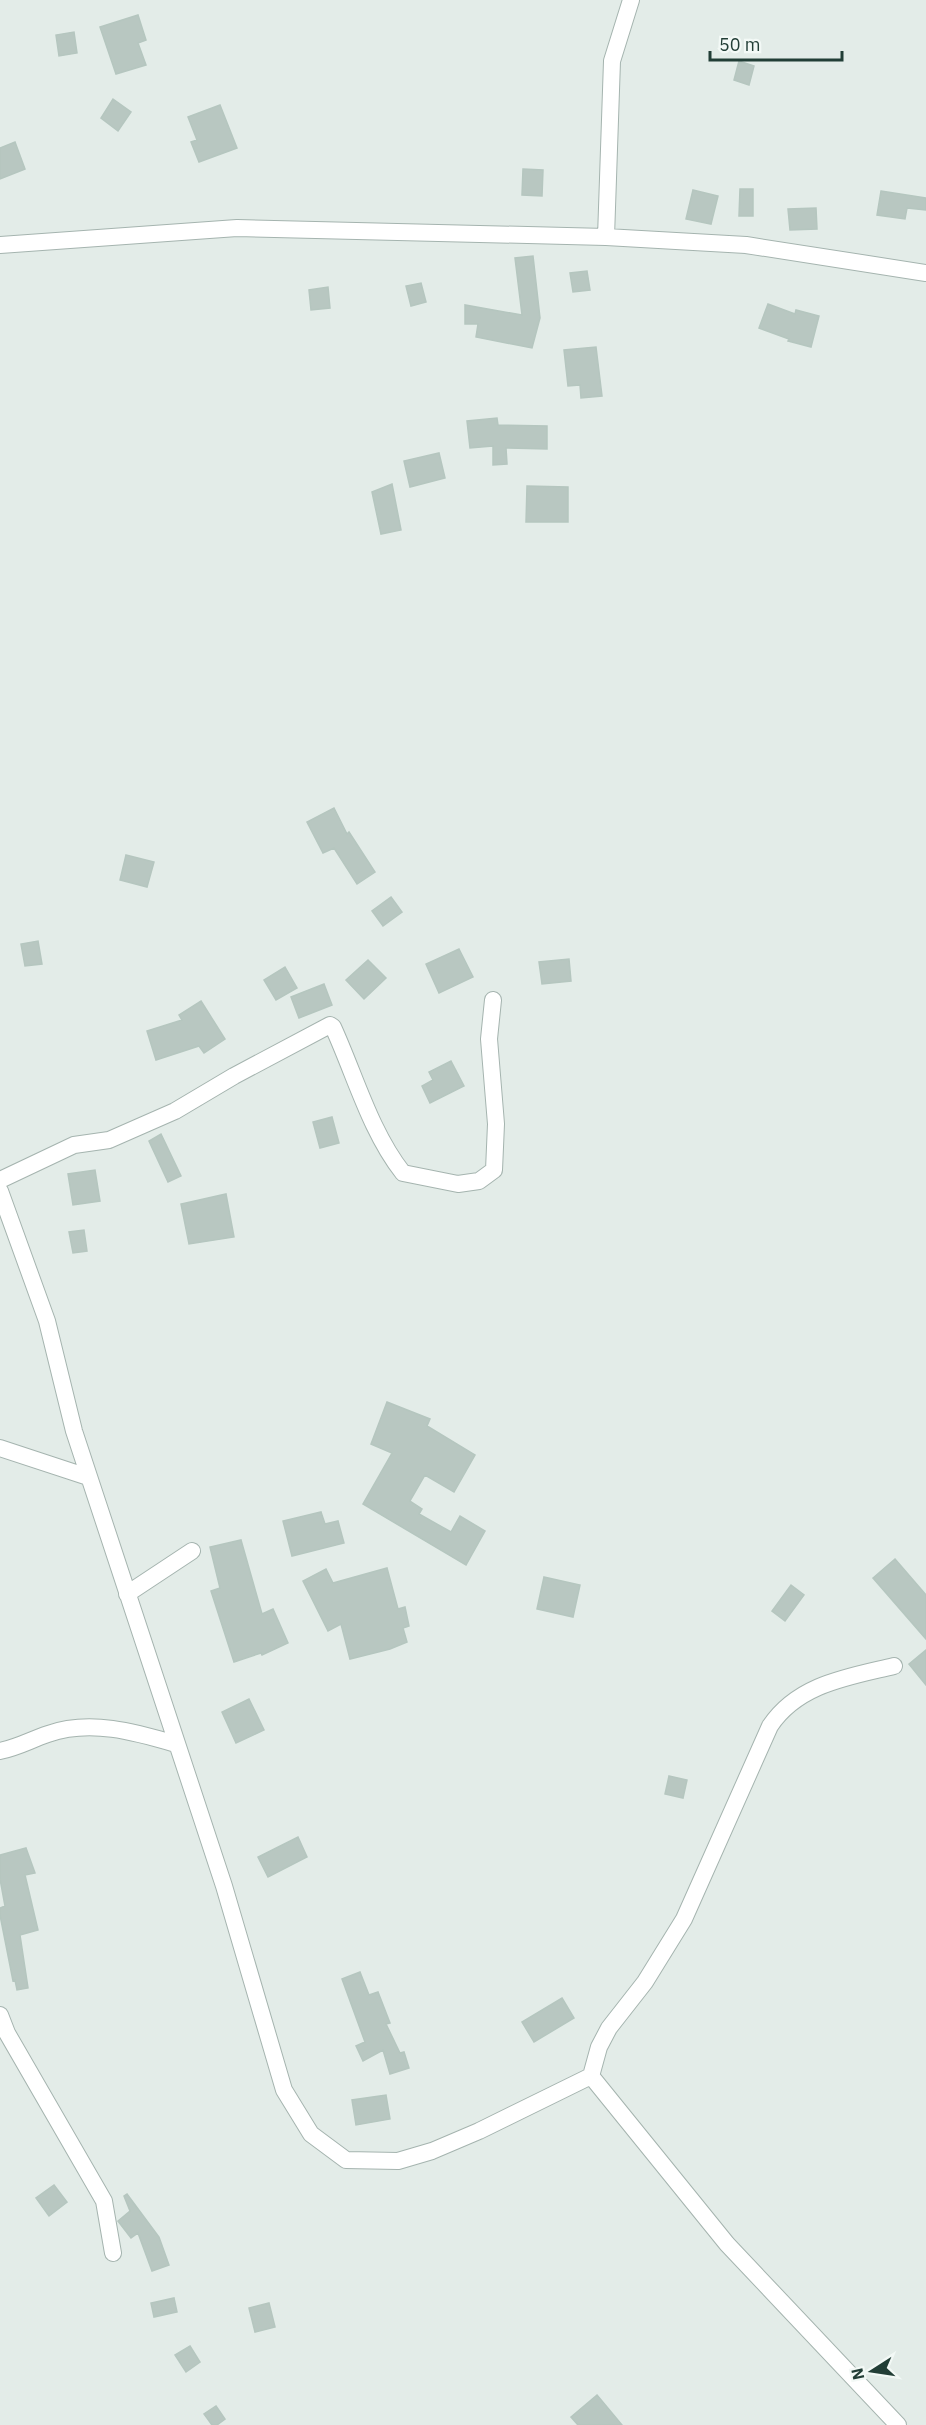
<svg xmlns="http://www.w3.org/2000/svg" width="926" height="2425" viewBox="0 0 926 2425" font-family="'IBM Plex Sans',sans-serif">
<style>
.building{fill:#b8c7c1;stroke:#b5c6bf;stroke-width:1.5}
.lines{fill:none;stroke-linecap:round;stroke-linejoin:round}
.street-casing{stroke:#a5b4af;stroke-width:18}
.street{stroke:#fff;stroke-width:16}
</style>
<rect width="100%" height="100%" fill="#e3ece8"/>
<path class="building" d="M 138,15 L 146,40 L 138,43 L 146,65 L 116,74 L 100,27 Z
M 74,32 L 77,53 L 59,56 L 56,35 Z
M 739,61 L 754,66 L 749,85 L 734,80 Z
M 113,99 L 131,112 L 118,131 L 101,118 Z
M 220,105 L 237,148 L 199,162 L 191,142 L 197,140 L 188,117 Z
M 15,142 L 25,169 L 0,179 L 0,148 Z
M 523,169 L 543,170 L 542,196 L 522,195 Z
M 740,189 L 753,189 L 753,216 L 739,216 Z
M 693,190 L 718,196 L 711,224 L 686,219 Z
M 881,191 L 926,198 L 926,210 L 907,208 L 905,219 L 877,215 Z
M 816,208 L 817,229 L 790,230 L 788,209 Z
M 533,256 L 540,318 L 532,348 L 476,337 L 478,324 L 465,324 L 465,305 L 522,315 L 515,258 Z
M 587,271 L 590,290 L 573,292 L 570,273 Z
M 421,283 L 426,302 L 411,306 L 406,286 Z
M 328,287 L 330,308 L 311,310 L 309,290 Z
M 768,304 L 795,314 L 796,310 L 819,316 L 811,347 L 788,341 L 789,339 L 759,328 Z
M 596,347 L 602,396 L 581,398 L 580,385 L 568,386 L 564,350 Z
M 497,418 L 498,425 L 547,426 L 547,449 L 506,448 L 507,464 L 493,465 L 493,446 L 470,448 L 467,421 Z
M 439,453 L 445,478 L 410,487 L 404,461 Z
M 392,484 L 401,530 L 381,534 L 372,492 Z
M 527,486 L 568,487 L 568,522 L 526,522 Z
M 334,808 L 347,834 L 349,832 L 375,872 L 357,884 L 334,848 L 323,853 L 307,822 Z
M 126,855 L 154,862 L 147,887 L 120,880 Z
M 391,897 L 402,912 L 383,926 L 372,911 Z
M 38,941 L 42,964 L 25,966 L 21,944 Z
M 459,949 L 473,977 L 439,993 L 426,964 Z
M 569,959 L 571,981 L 542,984 L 539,962 Z
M 368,960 L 386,978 L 364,999 L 346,980 Z
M 285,967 L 297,988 L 276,1000 L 264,980 Z
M 324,984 L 332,1005 L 299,1018 L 291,997 Z
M 201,1001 L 225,1039 L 204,1053 L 199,1046 L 156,1060 L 147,1031 L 182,1020 L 179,1015 Z
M 451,1061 L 464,1086 L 430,1103 L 422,1086 L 433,1080 L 429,1072 Z
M 332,1117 L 339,1143 L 320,1148 L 313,1122 Z
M 161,1134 L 181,1176 L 168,1182 L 149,1141 Z
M 95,1170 L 100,1201 L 73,1205 L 68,1174 Z
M 226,1194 L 234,1237 L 189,1244 L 181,1204 Z
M 84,1230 L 87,1251 L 73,1253 L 69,1232 Z
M 387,1402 L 430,1419 L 427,1426 L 475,1455 L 454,1492 L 425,1475 L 410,1501 L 422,1509 L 419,1514 L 451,1532 L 460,1516 L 485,1531 L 466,1565 L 363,1504 L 392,1453 L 371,1444 Z
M 321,1512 L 325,1524 L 338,1521 L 344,1543 L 292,1556 L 283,1521 Z
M 241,1540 L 262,1614 L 273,1609 L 288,1643 L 262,1655 L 261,1653 L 234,1662 L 211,1591 L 220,1588 L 210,1547 Z
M 895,1559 L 926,1595 L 926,1639 L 873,1578 Z
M 387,1568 L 398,1609 L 405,1607 L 409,1626 L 403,1628 L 407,1642 L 390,1649 L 350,1659 L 341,1624 L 328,1631 L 303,1581 L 326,1569 L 333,1583 Z
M 544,1577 L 580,1585 L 573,1617 L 537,1609 Z
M 791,1585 L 804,1595 L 785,1621 L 772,1611 Z
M 926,1650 L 926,1685 L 909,1664 Z
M 249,1699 L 264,1730 L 236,1743 L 222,1712 Z
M 669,1776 L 687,1780 L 683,1798 L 665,1794 Z
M 298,1837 L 307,1857 L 268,1877 L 258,1857 Z
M 26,1848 L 35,1873 L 25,1875 L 38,1930 L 20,1935 L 28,1988 L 17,1990 L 15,1980 L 13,1981 L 0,1915 L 0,1908 L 5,1906 L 0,1879 L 0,1855 Z
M 360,1972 L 369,1995 L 378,1992 L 390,2023 L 386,2024 L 400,2053 L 404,2052 L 409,2068 L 390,2074 L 383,2050 L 363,2061 L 356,2046 L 365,2042 L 342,1979 Z
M 562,1998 L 574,2018 L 534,2042 L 522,2022 Z
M 386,2095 L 390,2119 L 356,2125 L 352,2100 Z
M 54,2185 L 67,2202 L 49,2216 L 36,2198 Z
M 127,2194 L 159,2237 L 169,2265 L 152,2271 L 138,2233 L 131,2238 L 118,2221 L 130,2211 L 124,2196 Z
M 174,2298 L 177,2312 L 154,2317 L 151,2303 Z
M 269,2303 L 275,2327 L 255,2332 L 249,2308 Z
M 190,2346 L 200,2362 L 186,2372 L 175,2355 Z
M 597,2395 L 622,2425 L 578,2425 L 571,2417 Z
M 216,2406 L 225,2419 L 217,2425 L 212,2425 L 204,2414 Z"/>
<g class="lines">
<g class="street-casing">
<path id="street" d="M 606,237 L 612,61 L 631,0
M 0,245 L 237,228 L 606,237 L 746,245 L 926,273
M 0,1180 L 74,1145 L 109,1140 L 175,1111 L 234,1076 L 330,1025 L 333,1027 C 355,1075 370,1131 403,1173 L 458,1184 L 479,1181 L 494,1170 L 496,1124 L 489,1039 L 493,1000
M 0,1191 L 47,1321 L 74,1431 L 224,1886 L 284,2090 L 311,2134 L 346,2160 L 398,2161 L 432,2151 L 479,2131 L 591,2076 L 599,2047 L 609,2028 L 645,1982 L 684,1919 L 770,1726 C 798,1684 848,1677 894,1666
M 0,1448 L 88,1477
M 127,1594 L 192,1551
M 0,1751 C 19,1747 30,1740 48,1734 C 90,1719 135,1732 176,1744
M 0,2015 L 7,2033 L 104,2201 L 113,2253
M 591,2076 L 727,2244 L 898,2425"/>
</g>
<use href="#street" class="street"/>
</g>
<g transform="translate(872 2371) rotate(258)" stroke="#f3f9f6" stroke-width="4.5" paint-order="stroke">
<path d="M0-4.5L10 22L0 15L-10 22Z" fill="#223e36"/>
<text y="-9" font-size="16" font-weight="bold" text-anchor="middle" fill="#223e36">N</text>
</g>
<path d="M710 51v9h132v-9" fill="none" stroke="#223e36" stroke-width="3"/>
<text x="719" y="51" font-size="18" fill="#223e36" stroke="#f3f9f6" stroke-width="4.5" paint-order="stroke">50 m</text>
</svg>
